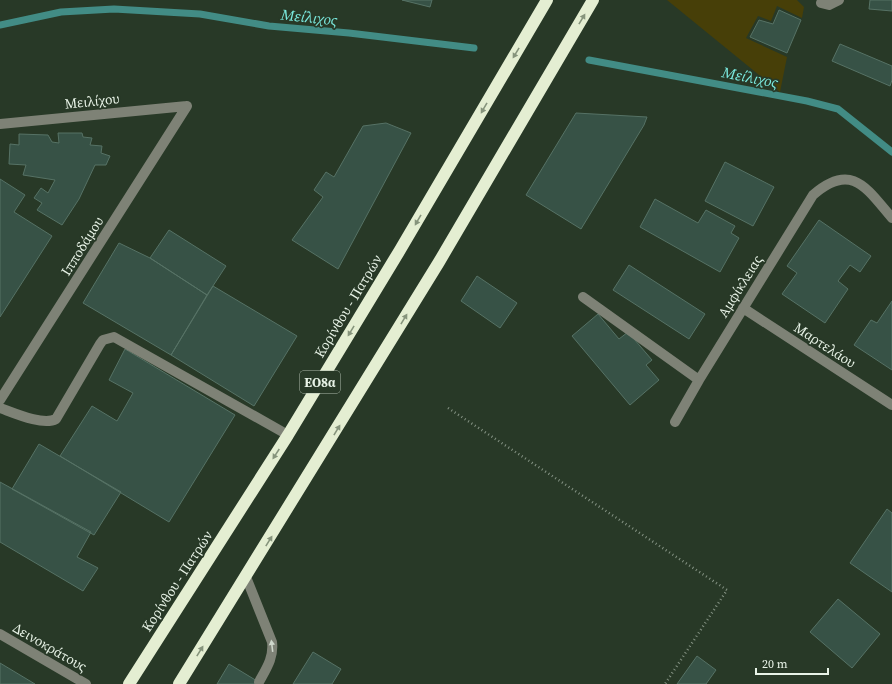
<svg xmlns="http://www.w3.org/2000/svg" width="892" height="684" viewBox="0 0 892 684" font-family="'Source Serif 4',serif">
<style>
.green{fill:#473f08}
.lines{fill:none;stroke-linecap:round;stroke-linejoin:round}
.stream{stroke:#428c85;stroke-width:7}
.building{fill:#375246;stroke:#567265}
.path{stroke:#859384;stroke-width:2.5;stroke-dasharray:1 3;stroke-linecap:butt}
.minor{stroke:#7e8276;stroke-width:10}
.highway{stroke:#e4eed2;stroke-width:12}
.oneway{fill:#86947c}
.oneway2{fill:#ced7cb}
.labels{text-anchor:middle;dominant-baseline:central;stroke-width:3.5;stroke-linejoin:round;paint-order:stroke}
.shield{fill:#283927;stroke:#aebbad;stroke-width:1}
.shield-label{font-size:13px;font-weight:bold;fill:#e8f3e7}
.street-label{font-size:14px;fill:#e8f3e7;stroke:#283927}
.water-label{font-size:15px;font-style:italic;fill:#7bebe0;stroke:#283927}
</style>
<rect width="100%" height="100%" fill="#283927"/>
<path class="green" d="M 667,0 L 797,0 L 804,7 L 802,18 L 777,6 L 771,21 L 758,16 L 746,38 L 787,57 L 780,92 Z"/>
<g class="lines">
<path class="stream" d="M 0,25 L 61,12 L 114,9 L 200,14 L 269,26 L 349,33 L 474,48
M 589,60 L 807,101 L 838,109 L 892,152"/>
</g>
<path class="building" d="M 402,0 L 432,0 L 430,7 Z
M 870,0 L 892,0 L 892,11 L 869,9 Z
M 779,10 L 801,20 L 787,53 L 750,37 L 759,20 L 773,24 Z
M 840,44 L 892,66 L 892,80 L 890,86 L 832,61 Z
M 576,113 L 647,117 L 644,125 L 581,229 L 526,195 Z
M 386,123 L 411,133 L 338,269 L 292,240 L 323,197 L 314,190 L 326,172 L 334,177 L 363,126 Z
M 58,133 L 82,133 L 83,137 L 92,138 L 90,145 L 102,146 L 101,153 L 110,156 L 106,165 L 95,165 L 79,199 L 62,225 L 37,210 L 42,203 L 34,198 L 41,188 L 48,193 L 55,180 L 23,175 L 26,165 L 9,164 L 10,144 L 19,145 L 19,134 L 48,135 L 52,142 L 59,143 Z
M 725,162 L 774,187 L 753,226 L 705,201 Z
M 0,179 L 25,195 L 14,212 L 52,236 L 0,317 Z
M 655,199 L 698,223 L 706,210 L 735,226 L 731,233 L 739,238 L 720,272 L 640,227 Z
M 819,220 L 871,256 L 860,272 L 850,265 L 838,281 L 848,289 L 825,323 L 782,294 L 797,273 L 787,266 Z
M 169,230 L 226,266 L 207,295 L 150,258 Z
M 119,243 L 150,258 L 207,295 L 171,355 L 83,303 Z
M 629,265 L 705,314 L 689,339 L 613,290 Z
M 477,276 L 517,303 L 500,328 L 461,301 Z
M 213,286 L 297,336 L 254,406 L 171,355 Z
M 892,301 L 892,370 L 854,345 L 871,320 L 877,323 Z
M 598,314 L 619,339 L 628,332 L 652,360 L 646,365 L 659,380 L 630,405 L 572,336 Z
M 125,349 L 235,415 L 169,522 L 60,456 L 92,406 L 117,421 L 133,393 L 109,380 Z
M 39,444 L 121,492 L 94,535 L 12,489 Z
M 0,482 L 91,532 L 77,557 L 98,568 L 83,591 L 0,542 Z
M 887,509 L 892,513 L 892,592 L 850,563 Z
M 838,599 L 880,634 L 852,668 L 810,632 Z
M 313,652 L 341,669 L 332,684 L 293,684 Z
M 697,656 L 716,670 L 706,684 L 677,684 Z
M 0,663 L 35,684 L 0,684 Z
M 229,664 L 262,684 L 217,684 Z"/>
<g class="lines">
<path class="path" d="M 448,408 L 727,590 L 665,684"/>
<path class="minor" d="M 821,3 L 829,5 L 839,0
M 0,124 L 187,106
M 583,297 L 699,380
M 743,308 L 892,405
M 0,400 L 187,106
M 0,408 C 14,413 43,426 56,419 L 100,344 L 103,340 L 114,337 L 288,435
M 675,422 L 699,380 L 813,195 C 852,161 867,189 892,218
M 246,577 L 272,642 C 274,658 266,669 259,682
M 0,634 L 86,684"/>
<path class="highway" d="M 129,684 L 288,435 L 400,250 L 547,0
M 179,684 L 439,262 L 593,0"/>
</g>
<defs><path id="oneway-solid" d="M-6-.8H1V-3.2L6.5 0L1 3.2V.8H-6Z"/></defs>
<g class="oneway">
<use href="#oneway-solid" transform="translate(582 19) rotate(-59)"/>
<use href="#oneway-solid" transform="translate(516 53) rotate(121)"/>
<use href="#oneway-solid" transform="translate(484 108) rotate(120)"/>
<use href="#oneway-solid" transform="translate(418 220) rotate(120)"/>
<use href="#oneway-solid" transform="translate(404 319) rotate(-59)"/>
<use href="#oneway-solid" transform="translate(351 331) rotate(121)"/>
<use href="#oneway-solid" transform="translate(337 430) rotate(-59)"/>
<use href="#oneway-solid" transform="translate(276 454) rotate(123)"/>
<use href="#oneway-solid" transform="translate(269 541) rotate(-58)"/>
<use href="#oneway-solid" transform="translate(200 651) rotate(-58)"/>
</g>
<use class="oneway2" href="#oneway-solid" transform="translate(272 646) rotate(-97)"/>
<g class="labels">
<rect class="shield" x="300" y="371" width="40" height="22" rx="3"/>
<g class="shield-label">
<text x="320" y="382">ΕΟ8α</text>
</g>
<g class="street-label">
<text transform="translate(92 101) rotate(-6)">Μειλίχου</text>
<text transform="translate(82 246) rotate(-58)">Ιπποδάμου</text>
<text transform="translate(740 286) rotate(-58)">Αμφίκλειας</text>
<text transform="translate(348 306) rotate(-59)">Κορίνθου - Πατρών</text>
<text transform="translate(825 345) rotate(33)">Μαρτελάου</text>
<text transform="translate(177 581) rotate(-57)">Κορίνθου - Πατρών</text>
<text transform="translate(50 647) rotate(30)">Δεινοκράτους</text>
</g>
<g class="water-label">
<text transform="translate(309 17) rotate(6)">Μείλιχος</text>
<text transform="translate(750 77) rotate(11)">Μείλιχος</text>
</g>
</g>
<path d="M756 668v6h72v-6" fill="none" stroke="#e8f3e7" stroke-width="2"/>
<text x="762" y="668" font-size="12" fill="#e8f3e7" stroke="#283927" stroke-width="3" paint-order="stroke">20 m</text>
</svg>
